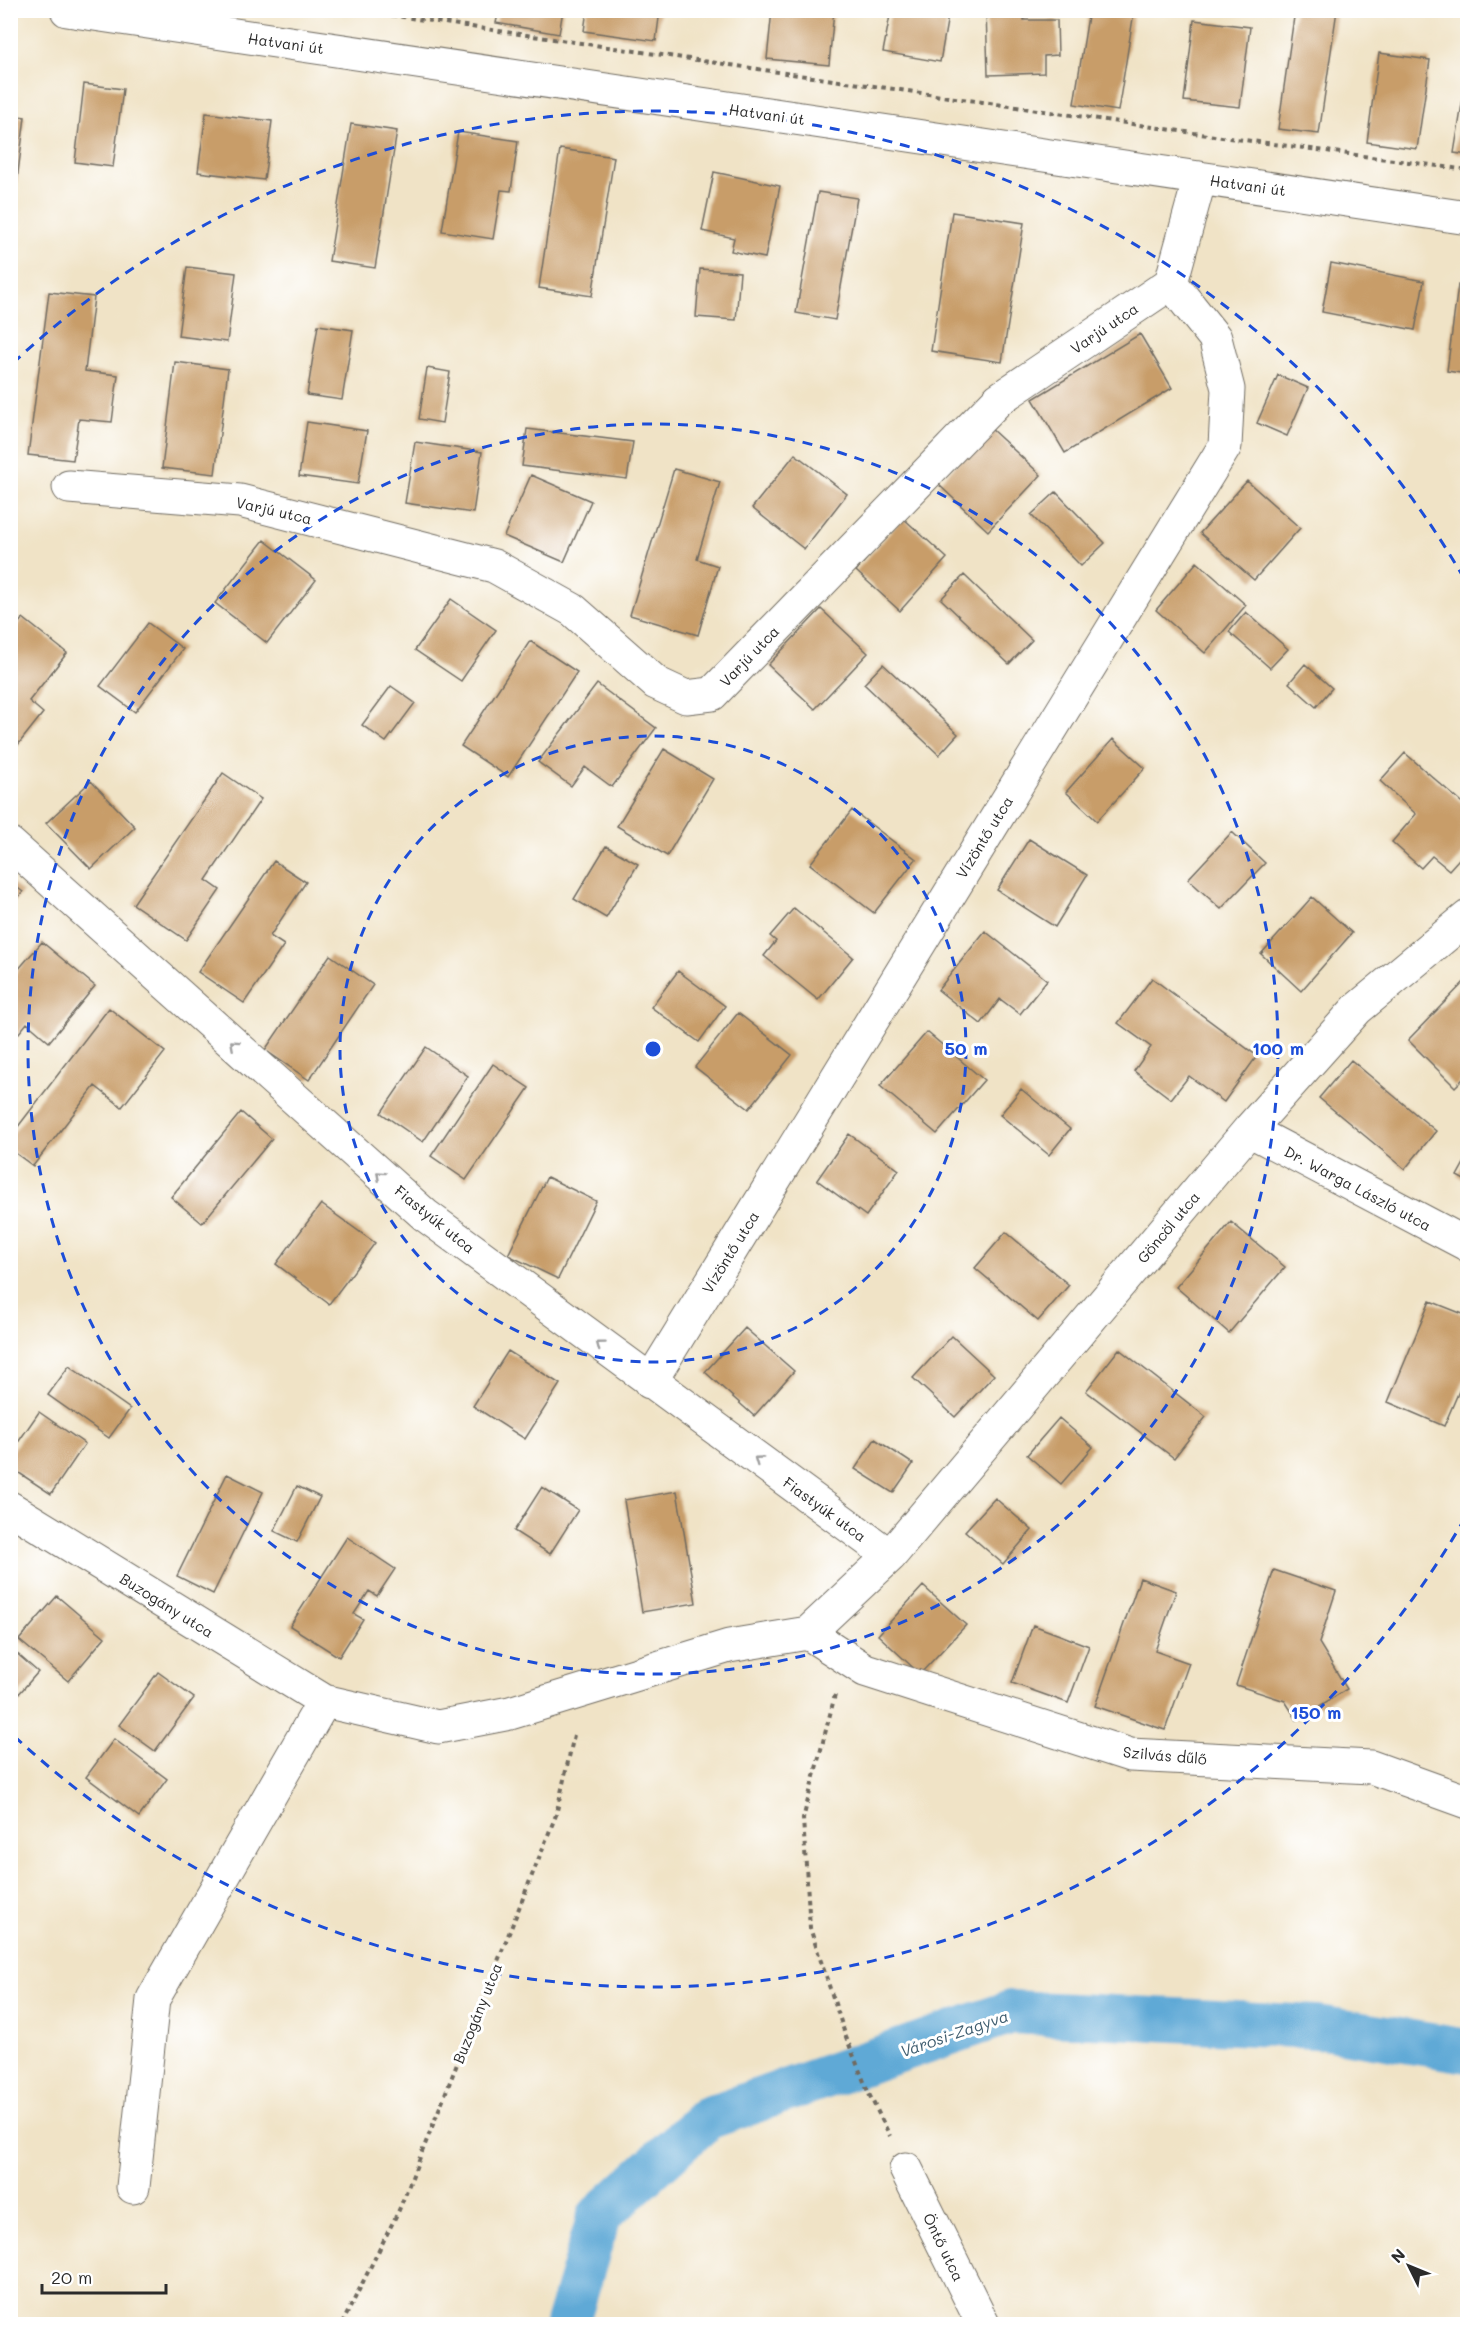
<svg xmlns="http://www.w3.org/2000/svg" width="1478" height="2335" viewBox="0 0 1478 2335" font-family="Mali,sans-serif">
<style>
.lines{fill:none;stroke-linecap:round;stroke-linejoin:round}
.canal{stroke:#5ea9d6;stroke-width:44}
.building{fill:#c89d69}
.street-casing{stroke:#706b61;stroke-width:35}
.path{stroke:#706b61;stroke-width:4;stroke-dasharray:4.5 4.5;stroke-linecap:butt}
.street{stroke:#fff;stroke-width:33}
.oneway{stroke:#a0a0a0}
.ring{fill:none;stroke:#1d4ed8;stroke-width:3;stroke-dasharray:10 8}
.labels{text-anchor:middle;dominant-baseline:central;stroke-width:6;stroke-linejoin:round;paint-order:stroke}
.street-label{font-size:15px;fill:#2b2b2b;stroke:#fff}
.water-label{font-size:16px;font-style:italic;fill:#3f5d6f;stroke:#fff}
.centre{fill:#1d4ed8;stroke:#fff;stroke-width:3}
.ring-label{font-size:18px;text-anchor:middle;font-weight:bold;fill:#1d4ed8;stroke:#fff;stroke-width:6;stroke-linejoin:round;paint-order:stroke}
</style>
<rect width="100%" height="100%" fill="#fff"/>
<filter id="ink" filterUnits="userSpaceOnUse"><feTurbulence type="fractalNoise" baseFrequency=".0167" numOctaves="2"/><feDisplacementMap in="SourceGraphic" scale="12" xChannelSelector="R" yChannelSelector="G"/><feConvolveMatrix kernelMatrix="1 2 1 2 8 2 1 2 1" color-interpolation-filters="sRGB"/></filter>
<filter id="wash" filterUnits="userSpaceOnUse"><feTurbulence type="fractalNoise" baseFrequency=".008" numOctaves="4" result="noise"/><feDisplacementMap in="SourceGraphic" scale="24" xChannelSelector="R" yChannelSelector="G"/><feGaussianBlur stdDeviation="1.35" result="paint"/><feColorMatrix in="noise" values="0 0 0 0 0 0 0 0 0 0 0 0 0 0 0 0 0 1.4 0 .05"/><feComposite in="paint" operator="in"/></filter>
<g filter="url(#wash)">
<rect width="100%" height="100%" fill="#f0e3c6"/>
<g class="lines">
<path class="canal" d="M 567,2324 L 599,2216 L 707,2118 L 1011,2012 L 1317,2027 L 1468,2051"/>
</g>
<g id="blocks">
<path class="building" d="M 499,10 L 563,10 L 559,34 L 496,23 Z
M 587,10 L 660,10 L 656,41 L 584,31 Z
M 772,10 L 834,10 L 829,65 L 767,59 Z
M 891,10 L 949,10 L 940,62 L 883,52 Z
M 986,10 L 1024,10 L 1024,20 L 1057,20 L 1058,55 L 1044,56 L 1044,73 L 988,75 Z
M 1089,10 L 1134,12 L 1118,111 L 1074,104 Z
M 1295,10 L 1337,10 L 1319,134 L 1278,129 Z
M 1194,20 L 1250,27 L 1240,107 L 1184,101 Z
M 1379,53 L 1430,60 L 1417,149 L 1367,142 Z
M 10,66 L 15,67 L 12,95 L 10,94 Z
M 1466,80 L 1468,80 L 1468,155 L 1454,153 Z
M 84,84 L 123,89 L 113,167 L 75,162 Z
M 206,113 L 272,121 L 264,180 L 198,172 Z
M 10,115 L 25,117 L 13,212 L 10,211 Z
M 351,124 L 397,131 L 375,268 L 329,261 Z
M 458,132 L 518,141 L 511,191 L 501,190 L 493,239 L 442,231 Z
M 560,149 L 614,157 L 592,296 L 539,288 Z
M 714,172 L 780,186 L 765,258 L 731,251 L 734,238 L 702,231 Z
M 818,192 L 857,198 L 835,320 L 796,313 Z
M 952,212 L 1024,223 L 1002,362 L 931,351 Z
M 1331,263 L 1424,281 L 1415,330 L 1322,312 Z
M 187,267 L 236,273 L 227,342 L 178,336 Z
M 700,269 L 740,272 L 736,320 L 696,317 Z
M 1458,285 L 1468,286 L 1468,374 L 1447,371 Z
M 49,292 L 94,297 L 85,371 L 118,375 L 112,422 L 79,419 L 73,460 L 28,455 Z
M 318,325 L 353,330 L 342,400 L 307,395 Z
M 1140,334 L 1172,388 L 1065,453 L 1033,399 Z
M 175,362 L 228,369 L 215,474 L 162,468 Z
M 427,368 L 450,372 L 442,423 L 419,419 Z
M 1278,375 L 1308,388 L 1287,436 L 1257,423 Z
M 307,422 L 367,431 L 358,484 L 299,476 Z
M 990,428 L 1041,475 L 988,531 L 938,484 Z
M 527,429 L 633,442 L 627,479 L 522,466 Z
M 415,442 L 482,452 L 473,513 L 405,503 Z
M 795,454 L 847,494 L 804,549 L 752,508 Z
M 674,469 L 720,482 L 697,559 L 718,566 L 698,635 L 630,615 Z
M 531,475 L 591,501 L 564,562 L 504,536 Z
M 1247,481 L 1300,528 L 1254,580 L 1200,533 Z
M 1056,492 L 1105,543 L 1081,566 L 1031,515 Z
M 903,518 L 947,558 L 900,611 L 856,571 Z
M 264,540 L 316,580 L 267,643 L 215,603 Z
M 1197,562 L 1246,605 L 1205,653 L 1156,610 Z
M 964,575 L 1032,640 L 1009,664 L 941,599 Z
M 451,599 L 496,630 L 461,681 L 415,650 Z
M 821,609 L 868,653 L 815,709 L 768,665 Z
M 1246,612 L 1288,649 L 1270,668 L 1229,632 Z
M 23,618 L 67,653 L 29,701 L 43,713 L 13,751 L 10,749 L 10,633 Z
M 148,623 L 183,649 L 135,712 L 100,686 Z
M 530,641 L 577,672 L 508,777 L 461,746 Z
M 883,664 L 958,734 L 939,755 L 864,684 Z
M 1305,664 L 1332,688 L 1316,707 L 1289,683 Z
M 597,684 L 656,728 L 612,787 L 585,767 L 571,786 L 538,762 Z
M 391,686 L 415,703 L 386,742 L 362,725 Z
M 1113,739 L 1145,768 L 1097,821 L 1066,792 Z
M 664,749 L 713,779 L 667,856 L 617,826 Z
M 1405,753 L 1468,808 L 1468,849 L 1449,870 L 1432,856 L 1421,868 L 1392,842 L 1416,814 L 1380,781 Z
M 223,773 L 261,799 L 206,880 L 220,890 L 186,940 L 133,904 Z
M 91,781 L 135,827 L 91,869 L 46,823 Z
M 852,810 L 916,859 L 874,913 L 810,864 Z
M 1232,832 L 1265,863 L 1221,909 L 1188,879 Z
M 1029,839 L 1087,875 L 1055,927 L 997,890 Z
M 606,846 L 638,864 L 606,918 L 574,899 Z
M 274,861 L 306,882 L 270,936 L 284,945 L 244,1003 L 198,972 Z
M 10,882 L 23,892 L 10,906 Z
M 1312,897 L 1352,933 L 1301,991 L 1261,954 Z
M 794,908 L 853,957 L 818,1000 L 764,956 L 776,941 L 770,936 Z
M 985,931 L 1047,980 L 1020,1014 L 1000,999 L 981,1024 L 938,990 Z
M 42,942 L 95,986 L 49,1042 L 27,1023 L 10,1044 L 10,979 Z
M 330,955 L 373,985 L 309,1080 L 265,1050 Z
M 678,971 L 725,1006 L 699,1042 L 651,1007 Z
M 1152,978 L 1257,1056 L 1224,1102 L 1189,1076 L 1171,1099 L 1134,1071 L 1151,1047 L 1118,1023 Z
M 1468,978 L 1468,1074 L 1455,1087 L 1408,1040 Z
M 109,1008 L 165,1052 L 122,1107 L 95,1086 L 33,1166 L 10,1149 L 10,1137 Z
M 738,1013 L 792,1055 L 749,1109 L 695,1067 Z
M 927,1032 L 984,1080 L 937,1134 L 880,1086 Z
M 426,1047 L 468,1076 L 423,1142 L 381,1113 Z
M 1351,1060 L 1436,1131 L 1405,1169 L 1319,1098 Z
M 493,1064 L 529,1088 L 466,1180 L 431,1156 Z
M 1021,1089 L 1070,1129 L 1049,1155 L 1000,1115 Z
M 241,1112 L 272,1139 L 202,1223 L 171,1197 Z
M 849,1134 L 899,1170 L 866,1216 L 817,1180 Z
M 1468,1156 L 1468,1182 L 1457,1176 Z
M 547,1177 L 596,1201 L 558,1279 L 508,1255 Z
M 321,1204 L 375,1243 L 329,1304 L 276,1264 Z
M 1231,1222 L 1285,1267 L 1229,1333 L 1176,1287 Z
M 1006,1232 L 1069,1285 L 1038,1321 L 975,1268 Z
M 1430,1301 L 1468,1316 L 1468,1370 L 1444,1426 L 1388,1402 Z
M 745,1328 L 794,1371 L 754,1416 L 705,1372 Z
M 952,1336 L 994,1375 L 955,1417 L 913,1378 Z
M 1119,1349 L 1206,1417 L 1174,1458 L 1086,1391 Z
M 508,1351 L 560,1384 L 525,1439 L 473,1406 Z
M 69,1366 L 130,1409 L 109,1438 L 48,1395 Z
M 39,1412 L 85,1444 L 51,1494 L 10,1467 L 10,1454 Z
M 1059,1418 L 1093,1447 L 1061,1484 L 1027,1455 Z
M 875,1439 L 913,1464 L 893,1493 L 855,1469 Z
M 227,1474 L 263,1492 L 213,1594 L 177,1576 Z
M 297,1486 L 320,1497 L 297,1542 L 274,1531 Z
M 542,1487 L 578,1510 L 550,1554 L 514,1531 Z
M 677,1491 L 696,1603 L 642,1612 L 624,1500 Z
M 995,1498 L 1032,1530 L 1003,1564 L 965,1531 Z
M 347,1537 L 395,1569 L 377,1596 L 369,1591 L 354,1614 L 363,1619 L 339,1657 L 290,1626 Z
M 1274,1570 L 1336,1591 L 1319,1643 L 1347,1689 L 1297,1720 L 1285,1701 L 1236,1685 Z
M 1140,1578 L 1176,1591 L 1155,1651 L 1189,1663 L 1165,1730 L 1095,1706 Z
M 923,1586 L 966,1625 L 920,1674 L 878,1635 Z
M 57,1596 L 105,1637 L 68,1681 L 19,1640 Z
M 1033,1625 L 1089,1646 L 1068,1703 L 1012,1683 Z
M 14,1651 L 38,1672 L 10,1704 L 10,1656 Z
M 158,1672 L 194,1698 L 155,1751 L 119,1725 Z
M 114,1739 L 167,1779 L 139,1817 L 86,1777 Z"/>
</g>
</g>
<g filter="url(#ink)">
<use href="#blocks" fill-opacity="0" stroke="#706b61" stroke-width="1.5"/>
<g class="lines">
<g class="street-casing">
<path id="street" d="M 67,10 L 1468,218
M 69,487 L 240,501 L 494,566 L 573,610 L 656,683 L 686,697 L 712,694 L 999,399 L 1171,283 L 1200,178
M 10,844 L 425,1215 L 890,1556
M 1249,1130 L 1468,1245
M 650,1382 L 1225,446 L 1228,389 L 1215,338 L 1171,283
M 10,1508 L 324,1701 L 438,1727 L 510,1713 L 729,1646 L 808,1633 L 890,1556 L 1249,1130 L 1357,1009 L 1468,917
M 808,1633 L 865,1670 L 1130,1755 L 1371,1767 L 1468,1802
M 906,2169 L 983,2324
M 133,2187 L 153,1999 L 324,1701"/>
</g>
<path class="path" d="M 356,10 L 1214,136 L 1468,170
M 835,1695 L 803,1819 L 810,1928 L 846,2037 L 869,2094 L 890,2136
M 342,2324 L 399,2210 L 556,1815 L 574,1735"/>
<use href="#street" class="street"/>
</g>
<defs><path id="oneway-chevron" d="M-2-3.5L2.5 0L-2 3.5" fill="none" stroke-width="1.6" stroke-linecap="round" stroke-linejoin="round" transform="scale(1.5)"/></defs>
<g class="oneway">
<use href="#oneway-chevron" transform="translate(234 1044) rotate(-138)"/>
<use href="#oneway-chevron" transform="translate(380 1175) rotate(-138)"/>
<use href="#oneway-chevron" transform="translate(600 1345) rotate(-143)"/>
<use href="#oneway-chevron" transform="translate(758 1460) rotate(-144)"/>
</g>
</g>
<g class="ring">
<circle cx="653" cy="1049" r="313"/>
<circle cx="653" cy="1049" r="625"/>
<path d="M1465 1518A938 938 0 0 1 13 1735M13 363A938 938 0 0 1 1465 580"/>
</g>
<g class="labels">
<g class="street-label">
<text transform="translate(286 43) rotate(8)">Hatvani út</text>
<text transform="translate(767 114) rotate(8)">Hatvani út</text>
<text transform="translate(1248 185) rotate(8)">Hatvani út</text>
<text transform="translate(1104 328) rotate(-34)">Varjú utca</text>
<text transform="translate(274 510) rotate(13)">Varjú utca</text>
<text transform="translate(749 656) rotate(-46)">Varjú utca</text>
<text transform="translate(984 837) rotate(-58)">Vízöntő utca</text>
<text transform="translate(1358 1188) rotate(28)">Dr. Warga László utca</text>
<text transform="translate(435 1219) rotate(39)">Fiastyúk utca</text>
<text transform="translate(1168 1227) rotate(-50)">Göncöl utca</text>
<text transform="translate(730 1252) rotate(-58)">Vízöntő utca</text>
<text transform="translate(825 1509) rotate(36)">Fiastyúk utca</text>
<text transform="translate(167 1605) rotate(32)">Buzogány utca</text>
<text transform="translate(1165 1755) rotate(5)">Szilvás dűlő</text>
<text transform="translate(477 2013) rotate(-68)">Buzogány utca</text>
<text transform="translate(944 2247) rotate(64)">Öntő utca</text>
</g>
<g class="water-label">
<text transform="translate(954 2033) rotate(-19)">Városi-Zagyva</text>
</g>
</g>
<circle cx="653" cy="1049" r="9" class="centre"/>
<g class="ring-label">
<text x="966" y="1055">50 m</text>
<text x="1278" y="1055">100 m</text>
<text x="1316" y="1719">150 m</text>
</g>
<rect width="1478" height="2335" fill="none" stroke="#fff" stroke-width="36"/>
<g transform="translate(1409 2266) rotate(313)" stroke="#ffffff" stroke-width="4.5" paint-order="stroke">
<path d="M0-4.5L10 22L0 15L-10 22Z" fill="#2b2b2b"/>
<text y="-9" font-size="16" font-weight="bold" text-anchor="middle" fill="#2b2b2b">N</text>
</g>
<path d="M42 2284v9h124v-9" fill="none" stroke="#2b2b2b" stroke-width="3"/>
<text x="51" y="2284" font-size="18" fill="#2b2b2b" stroke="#ffffff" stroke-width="4.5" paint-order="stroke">20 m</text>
</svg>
